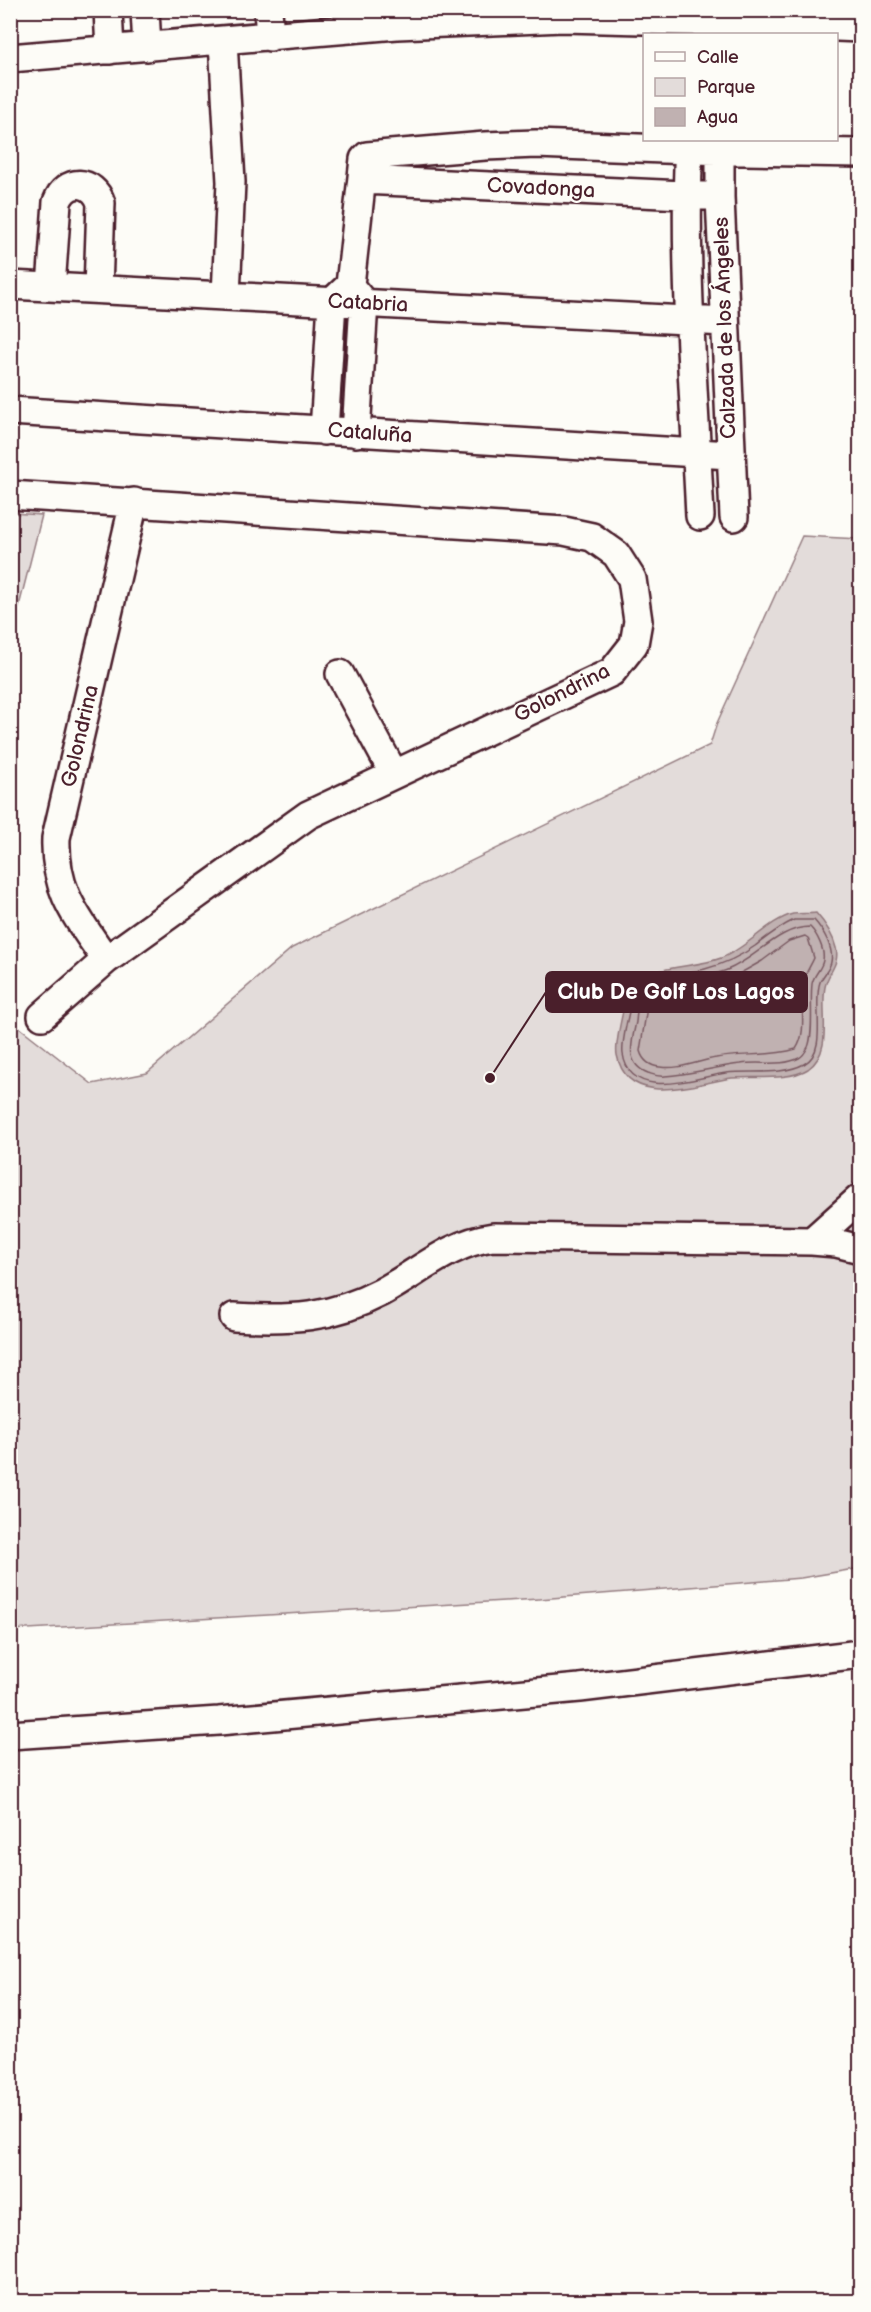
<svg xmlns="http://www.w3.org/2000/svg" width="871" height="2312" viewBox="0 0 871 2312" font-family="'Balsamiq Sans',sans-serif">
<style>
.green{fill:#e3dcda;stroke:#967e82;stroke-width:1.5}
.water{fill:#c0b1b1;stroke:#91777b;stroke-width:1.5}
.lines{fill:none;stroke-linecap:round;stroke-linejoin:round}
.shore{stroke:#795961;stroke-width:1.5}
.minor-casing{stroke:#4a1f2b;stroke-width:32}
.minor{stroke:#fdfcf7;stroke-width:27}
.labels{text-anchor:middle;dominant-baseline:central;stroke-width:4.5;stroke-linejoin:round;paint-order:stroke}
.street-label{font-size:21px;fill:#4a1f2b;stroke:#fdfcf7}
.leader{fill:none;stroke:#4a1f2b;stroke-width:2}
.callout-dot{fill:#4a1f2b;stroke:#fdfcf7;stroke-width:2}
.callout{fill:#4a1f2b;stroke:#4a1f2b;stroke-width:2}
.callout-label{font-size:22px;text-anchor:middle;font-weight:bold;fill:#fff}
</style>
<rect width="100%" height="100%" fill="#fdfcf7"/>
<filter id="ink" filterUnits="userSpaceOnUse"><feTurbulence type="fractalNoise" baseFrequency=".0167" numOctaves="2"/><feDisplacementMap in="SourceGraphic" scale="12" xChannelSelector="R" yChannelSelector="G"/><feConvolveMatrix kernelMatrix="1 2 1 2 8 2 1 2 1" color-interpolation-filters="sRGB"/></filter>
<g filter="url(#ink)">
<path class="green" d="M 11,513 L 42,515 L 11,638 L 10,513 Z
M 802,536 L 860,539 L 860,1568 L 801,1578 L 539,1599 L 11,1630 L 10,1020 L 92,1084 L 147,1073 L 292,948 L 710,745 L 717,723 Z"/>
<path class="water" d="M 816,913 C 825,923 833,935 836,948 C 840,965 828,972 825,987 C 820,1012 834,1051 808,1069 C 789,1081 754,1076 732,1078 C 696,1083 628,1110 617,1055 C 614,1043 625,1006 627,992 C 647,962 690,970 721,958 C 746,949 769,920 793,914 C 800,913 809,914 816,913 Z"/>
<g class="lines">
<path class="shore" d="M 794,920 L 814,920 C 823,930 834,948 831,962 C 830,969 823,975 820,982 C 812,1004 829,1051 804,1064 C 782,1076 750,1070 726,1073 C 697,1077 630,1103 623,1054 C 621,1042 630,1008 633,995 C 647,971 681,976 705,969 C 723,964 740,957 755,946 C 768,936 779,927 794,920 Z
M 810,927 C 817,934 825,950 823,960 C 822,969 813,975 812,984 C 810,1001 814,1034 808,1047 C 806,1051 803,1056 799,1058 C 781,1067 760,1061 741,1064 C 715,1067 691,1074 665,1076 C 658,1077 654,1075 648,1073 C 624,1064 632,1041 636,1022 C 637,1013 637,999 644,992 C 659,979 705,979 727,970 C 756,959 778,927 810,927 Z
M 805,936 L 808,938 L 814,958 C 811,965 806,972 804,979 C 798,1002 809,1030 796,1049 C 770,1057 742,1053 716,1058 C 698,1061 679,1070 660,1067 C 650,1066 643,1061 640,1051 L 648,1001 L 654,996 L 704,987 L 730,979 L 762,961 L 789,941 Z"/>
<g class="minor-casing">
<path id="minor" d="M 108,10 L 110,50
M 145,10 L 147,47
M 268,10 L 270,37
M 223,41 L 231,182 L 226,296
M 10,58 L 397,25 L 563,18 L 722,22 L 860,28
M 689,140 C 683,265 694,391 700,516
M 720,140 L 720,197 L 734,517
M 362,180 L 705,196
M 10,285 L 725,322
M 51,287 L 57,202 C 66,178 93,179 101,203 L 98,289
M 354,291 L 364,303 L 356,433
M 10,411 L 730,455
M 324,431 L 332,302 L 350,285 L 364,159 L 367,156 L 485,146 L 536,144 L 689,150 L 860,153
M 10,495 L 564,531 L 592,537 L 616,554 L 632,579 L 638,621 L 634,644 L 612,672 L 308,815 L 106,960 L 42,1016
M 340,674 L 394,774
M 106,960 C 78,918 54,893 56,838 L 134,502
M 812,1241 L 860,1198
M 234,1317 C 291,1320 330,1319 382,1292 C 419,1272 450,1243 493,1237 L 812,1241 L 836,1243 L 860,1249
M 10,1735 L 219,1721 L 580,1688 L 860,1654"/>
</g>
<use href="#minor" class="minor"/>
</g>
</g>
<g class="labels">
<g class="street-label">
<text transform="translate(541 188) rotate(3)">Covadonga</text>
<text transform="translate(368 303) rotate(3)">Catabria</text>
<text transform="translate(725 328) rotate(-92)">Calzada de los Ángeles</text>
<text transform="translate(370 433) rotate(4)">Cataluña</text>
<text transform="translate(562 693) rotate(-27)">Golondrina</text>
<text transform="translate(80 736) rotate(-77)">Golondrina</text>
</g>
</g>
<path class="leader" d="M490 1078L546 992"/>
<circle class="callout-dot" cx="490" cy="1078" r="6"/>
<rect class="callout" x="546" y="972" width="261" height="40" rx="6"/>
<g class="callout-label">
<text x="676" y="999">Club De Golf Los Lagos</text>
</g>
<rect width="871" height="2312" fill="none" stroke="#fdfcf7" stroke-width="36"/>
<rect x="18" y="18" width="835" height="2276" fill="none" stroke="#4a1f2b" stroke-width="2" filter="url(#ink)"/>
<rect x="643" y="33" width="195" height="108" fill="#fdfcf7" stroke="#b5a4a5" stroke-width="1.5"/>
<rect x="655" y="52" width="30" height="9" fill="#fdfcf7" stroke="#b5a4a5" stroke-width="1.5"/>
<text x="697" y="63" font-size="18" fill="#4a1f2b">Calle</text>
<rect x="655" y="78" width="30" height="18" fill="#e3dcda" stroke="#b5a4a5" stroke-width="1.5"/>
<text x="697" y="93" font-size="18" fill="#4a1f2b">Parque</text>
<rect x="655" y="108" width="30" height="18" fill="#c0b1b1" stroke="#b5a4a5" stroke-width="1.5"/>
<text x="697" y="123" font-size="18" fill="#4a1f2b">Agua</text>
</svg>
